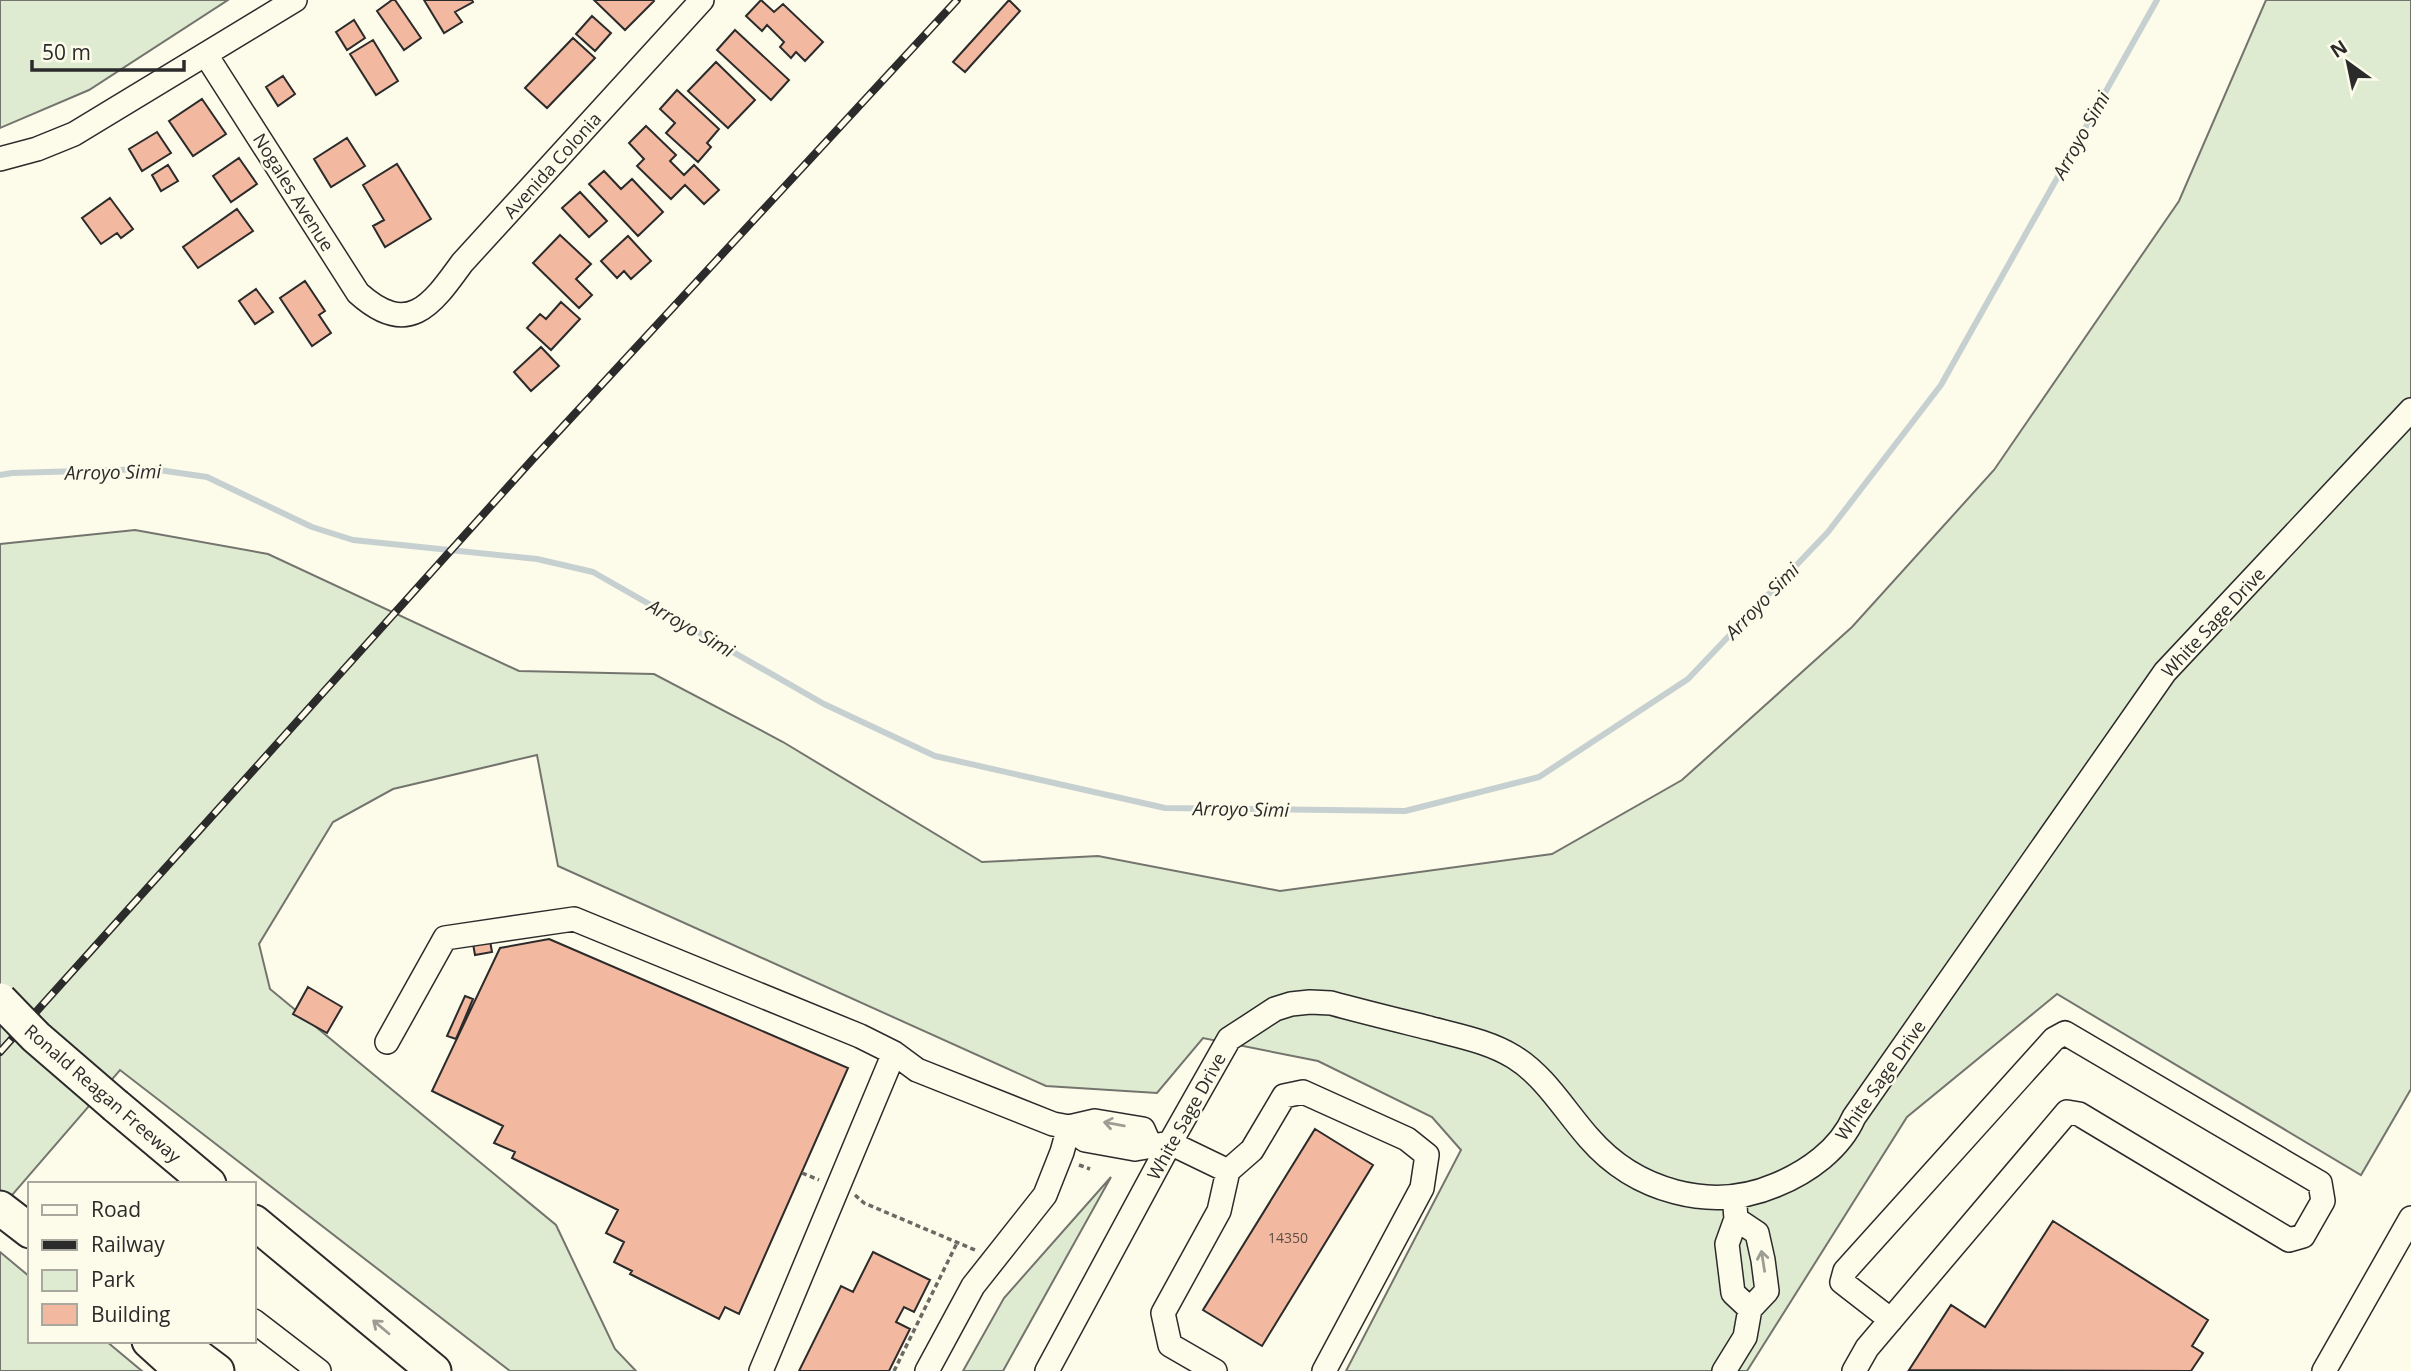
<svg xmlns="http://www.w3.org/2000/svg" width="2411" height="1371" viewBox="0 0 2411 1371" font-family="'Open Sans',sans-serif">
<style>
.green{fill:#deebd1;stroke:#74746e;stroke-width:2}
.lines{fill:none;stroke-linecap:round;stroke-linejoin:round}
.stream{stroke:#c7d0d0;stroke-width:6}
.building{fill:#f2b8a0;stroke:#2b2b2b;stroke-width:2}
.minor-casing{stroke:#2b2b2b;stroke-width:26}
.highway-casing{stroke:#2b2b2b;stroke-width:37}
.path{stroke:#6a6964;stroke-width:3.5;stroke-dasharray:5 3.5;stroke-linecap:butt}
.minor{stroke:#fdfbea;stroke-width:23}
.highway{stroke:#fdfbea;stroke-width:33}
.rail-casing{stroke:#2b2b2b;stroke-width:8}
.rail{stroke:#fdfbea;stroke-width:5;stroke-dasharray:16;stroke-linecap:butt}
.highway-bridge-casing{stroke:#2b2b2b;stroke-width:37;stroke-linecap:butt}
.highway-bridge{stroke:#fdfbea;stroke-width:33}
.oneway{stroke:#9e9d94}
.labels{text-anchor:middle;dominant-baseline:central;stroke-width:5;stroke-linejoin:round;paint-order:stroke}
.number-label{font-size:14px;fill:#5d4e48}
.street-label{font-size:18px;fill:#2b2b2b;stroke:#fdfbea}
.water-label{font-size:19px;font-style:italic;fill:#2b2b2b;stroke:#fdfbea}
</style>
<rect width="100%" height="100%" fill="#fdfbea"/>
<path class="green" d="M 0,0 L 228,0 L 89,90 L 0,128 Z
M 2266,0 L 2411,0 L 2411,1089 L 2361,1175 L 2057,994 L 1907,1117 L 1747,1371 L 1346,1371 L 1461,1150 L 1432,1117 L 1318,1061 L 1203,1038 L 1157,1093 L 1046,1086 L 558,866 L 537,755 L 393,789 L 333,822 L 259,944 L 270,989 L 556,1225 L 615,1349 L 636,1371 L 510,1371 L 120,1070 L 0,1209 L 0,544 L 135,530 L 268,554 L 519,671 L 654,674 L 783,742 L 982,862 L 1098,856 L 1280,891 L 1552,854 L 1682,780 L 1852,627 L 1994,470 L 2179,201 Z
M 1111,1177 L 1003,1371 L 963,1371 L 1004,1298 Z
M 0,1252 L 30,1277 L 30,1341 L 106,1341 L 142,1371 L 0,1371 Z"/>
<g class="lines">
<path class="stream" d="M 0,475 L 12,473 L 152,469 L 207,477 L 312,527 L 353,540 L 537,559 L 593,572 L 824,704 L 935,756 L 1165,808 L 1405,811 L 1539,777 L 1688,679 L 1828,532 L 1941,385 L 2157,0"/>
</g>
<path class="building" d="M 392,0 L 395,0 L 421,38 L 404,50 L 377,11 Z
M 424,0 L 472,0 L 473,2 L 455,12 L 462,22 L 444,33 Z
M 594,0 L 653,0 L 654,1 L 625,30 Z
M 761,0 L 774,12 L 783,4 L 823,42 L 805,61 L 796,52 L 791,58 L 780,47 L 784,42 L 767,25 L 762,31 L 746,16 Z
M 1009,0 L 1020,11 L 965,72 L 953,62 Z
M 592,16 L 611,33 L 595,51 L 576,34 Z
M 354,20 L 365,38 L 347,50 L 336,32 Z
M 735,30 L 789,80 L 771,100 L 717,50 Z
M 573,38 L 595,58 L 547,108 L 525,88 Z
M 373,40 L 398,81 L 376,95 L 350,54 Z
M 716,62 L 755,100 L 728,128 L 688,91 Z
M 283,76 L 295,94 L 278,106 L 266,87 Z
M 677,90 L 719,129 L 707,143 L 711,147 L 698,162 L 666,133 L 675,123 L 660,109 Z
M 202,99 L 226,134 L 193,156 L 169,121 Z
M 646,126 L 676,155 L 670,161 L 684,175 L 694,165 L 719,190 L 704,204 L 685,185 L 671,199 L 637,166 L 644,159 L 629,143 Z
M 157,132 L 171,153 L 142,171 L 129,149 Z
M 347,138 L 365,166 L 331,187 L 314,159 Z
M 239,158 L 257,184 L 231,202 L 213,176 Z
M 397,164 L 431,219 L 385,247 L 373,226 L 384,220 L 363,185 Z
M 168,165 L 178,181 L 161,191 L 152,175 Z
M 604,171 L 621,189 L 632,179 L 663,212 L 638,236 L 589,184 Z
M 580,192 L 607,221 L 589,237 L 562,208 Z
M 110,198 L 133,229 L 121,238 L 117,233 L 101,244 L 82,218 Z
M 237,209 L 253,231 L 198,268 L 183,247 Z
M 560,235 L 591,264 L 576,279 L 592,295 L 579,308 L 533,263 Z
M 628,236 L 651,261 L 631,279 L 624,271 L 617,278 L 601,261 Z
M 305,281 L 325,311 L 319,315 L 331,333 L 312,346 L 280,298 Z
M 256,289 L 273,312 L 255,324 L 239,301 Z
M 561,302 L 580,319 L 551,350 L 527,328 L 540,314 L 546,319 Z
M 541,347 L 559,366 L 531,391 L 514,372 Z
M 489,935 L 492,952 L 475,955 L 472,938 Z
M 549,939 L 848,1068 L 739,1314 L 725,1307 L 719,1319 L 630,1274 L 632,1271 L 614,1262 L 624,1242 L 606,1233 L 618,1210 L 512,1158 L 515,1152 L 494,1143 L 503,1126 L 432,1091 L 500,948 Z
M 308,987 L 342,1007 L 327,1033 L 293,1014 Z
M 465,996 L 473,999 L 456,1039 L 447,1036 Z
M 1315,1129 L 1373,1165 L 1262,1346 L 1203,1310 Z
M 2053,1221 L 2208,1320 L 2192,1346 L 2203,1353 L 2191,1371 L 1909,1370 L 1951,1305 L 1985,1327 Z
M 873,1252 L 930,1280 L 914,1312 L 904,1307 L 896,1322 L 910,1329 L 889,1371 L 799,1371 L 841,1286 L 853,1292 Z"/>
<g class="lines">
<g class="minor-casing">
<path id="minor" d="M 206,55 L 358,293 C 408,338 431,306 462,263 L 702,0
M 0,159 L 37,149 L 74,134 L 295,0
M 387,1042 L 445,938 L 574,919 L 860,1036 L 894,1053 L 917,1070 L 1053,1124 L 1069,1127 L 1095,1121 L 1143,1129 L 1150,1145
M 1069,1127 L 1085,1140 L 1135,1149 L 1170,1143 L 1228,1171
M 1735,1206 L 1736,1219 L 1727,1244 L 1733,1293 L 1750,1309
M 254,1321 L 319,1371
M 761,1371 L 894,1053
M 927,1371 L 973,1286 L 1045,1195 L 1062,1152 L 1069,1127
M 1047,1371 L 1170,1143 L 1229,1039 L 1275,1009 L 1291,1004 L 1310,1002 L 1331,1003 C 1364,1012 1397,1020 1429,1028 C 1458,1036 1488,1041 1514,1057 C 1545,1076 1565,1111 1589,1138 C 1635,1191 1711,1213 1776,1185 C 1808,1172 1840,1149 1854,1117 L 2165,672 L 2411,410
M 1215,1371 L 1170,1345 L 1163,1313 L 1219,1211 L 1228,1171 L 1252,1150 L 1284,1096 L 1303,1092 L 1407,1139 L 1427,1155 L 1422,1188 L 1324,1371
M 1724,1371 L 1745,1337 L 1750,1309 L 1767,1291 L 1763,1260 L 1757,1233 L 1736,1219
M 1854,1371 L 1867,1348 L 2067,1112 L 2079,1114 L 2289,1240 L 2303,1236 L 2323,1201 L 2320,1183 L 2065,1033 L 2054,1039 L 1845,1271 L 1842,1282 L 1891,1320
M 2324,1371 L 2411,1218"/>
</g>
<g class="highway-casing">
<path id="highway" d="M 116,1106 L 209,1184
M 0,1208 L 30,1231
M 254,1222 L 434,1371
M 149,1341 L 182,1371
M 177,1341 L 217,1371"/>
</g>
<path class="path" d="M 1079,1165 L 1090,1169
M 802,1173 L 819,1180
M 855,1195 L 864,1203 L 975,1250
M 894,1371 L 957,1243"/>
<use href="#minor" class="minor"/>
<use href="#highway" class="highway"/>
<g class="rail-casing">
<path id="rail" d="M 0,1052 L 533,459 L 957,0"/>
</g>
<use href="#rail" class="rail"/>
<g class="highway-bridge-casing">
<path id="highway-bridge" d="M 0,1000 L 36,1037 L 116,1106"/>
</g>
<use href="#highway-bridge" class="highway-bridge"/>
</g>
<defs><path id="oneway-shaft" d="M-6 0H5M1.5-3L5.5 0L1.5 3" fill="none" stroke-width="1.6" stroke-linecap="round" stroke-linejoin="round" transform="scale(1.75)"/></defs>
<g class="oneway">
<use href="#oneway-shaft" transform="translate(1114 1124) rotate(-170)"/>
<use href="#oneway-shaft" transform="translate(1763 1261) rotate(-99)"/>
<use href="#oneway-shaft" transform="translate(381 1327) rotate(-140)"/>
</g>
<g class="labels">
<g class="number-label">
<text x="1288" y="1237">14350</text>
</g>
<g class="street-label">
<text transform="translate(552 165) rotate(-48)">Avenida Colonia</text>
<text transform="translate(294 192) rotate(58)">Nogales Avenue</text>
<text transform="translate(2213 622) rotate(-47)">White Sage Drive</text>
<text transform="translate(1880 1080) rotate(-55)">White Sage Drive</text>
<text transform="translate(103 1093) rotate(41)">Ronald Reagan Freeway</text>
<text transform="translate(1186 1116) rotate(-61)">White Sage Drive</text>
</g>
<g class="water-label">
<text transform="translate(2081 135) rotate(-61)">Arroyo Simi</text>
<text transform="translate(113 472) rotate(-1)">Arroyo Simi</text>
<text transform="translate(1762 601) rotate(-46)">Arroyo Simi</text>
<text transform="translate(691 628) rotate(30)">Arroyo Simi</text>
<text transform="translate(1241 809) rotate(1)">Arroyo Simi</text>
</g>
</g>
<rect x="28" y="1182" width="228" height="161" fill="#fdfbea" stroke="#a9a89e" stroke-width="2"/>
<rect x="42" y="1205" width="35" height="10" fill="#fdfbea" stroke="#a9a89e" stroke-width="2"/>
<text x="91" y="1217" font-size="21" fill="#2b2b2b">Road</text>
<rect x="42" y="1240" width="35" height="10" fill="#2b2b2b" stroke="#a9a89e" stroke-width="2"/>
<text x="91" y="1252" font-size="21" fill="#2b2b2b">Railway</text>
<rect x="42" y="1270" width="35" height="21" fill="#deebd1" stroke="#a9a89e" stroke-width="2"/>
<text x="91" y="1287" font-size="21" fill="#2b2b2b">Park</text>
<rect x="42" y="1304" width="35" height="21" fill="#f2b8a0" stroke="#a9a89e" stroke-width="2"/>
<text x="91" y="1322" font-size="21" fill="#2b2b2b">Building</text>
<g transform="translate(2348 63) rotate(327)" stroke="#fdfbea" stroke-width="5" paint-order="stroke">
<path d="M0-5L12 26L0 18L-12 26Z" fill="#2b2b2b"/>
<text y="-10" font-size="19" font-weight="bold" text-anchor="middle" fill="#2b2b2b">N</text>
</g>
<path d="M32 60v10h152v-10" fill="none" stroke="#2b2b2b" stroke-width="3.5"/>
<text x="42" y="60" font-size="21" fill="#2b2b2b" stroke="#fdfbea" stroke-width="5" paint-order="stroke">50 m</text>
</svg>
